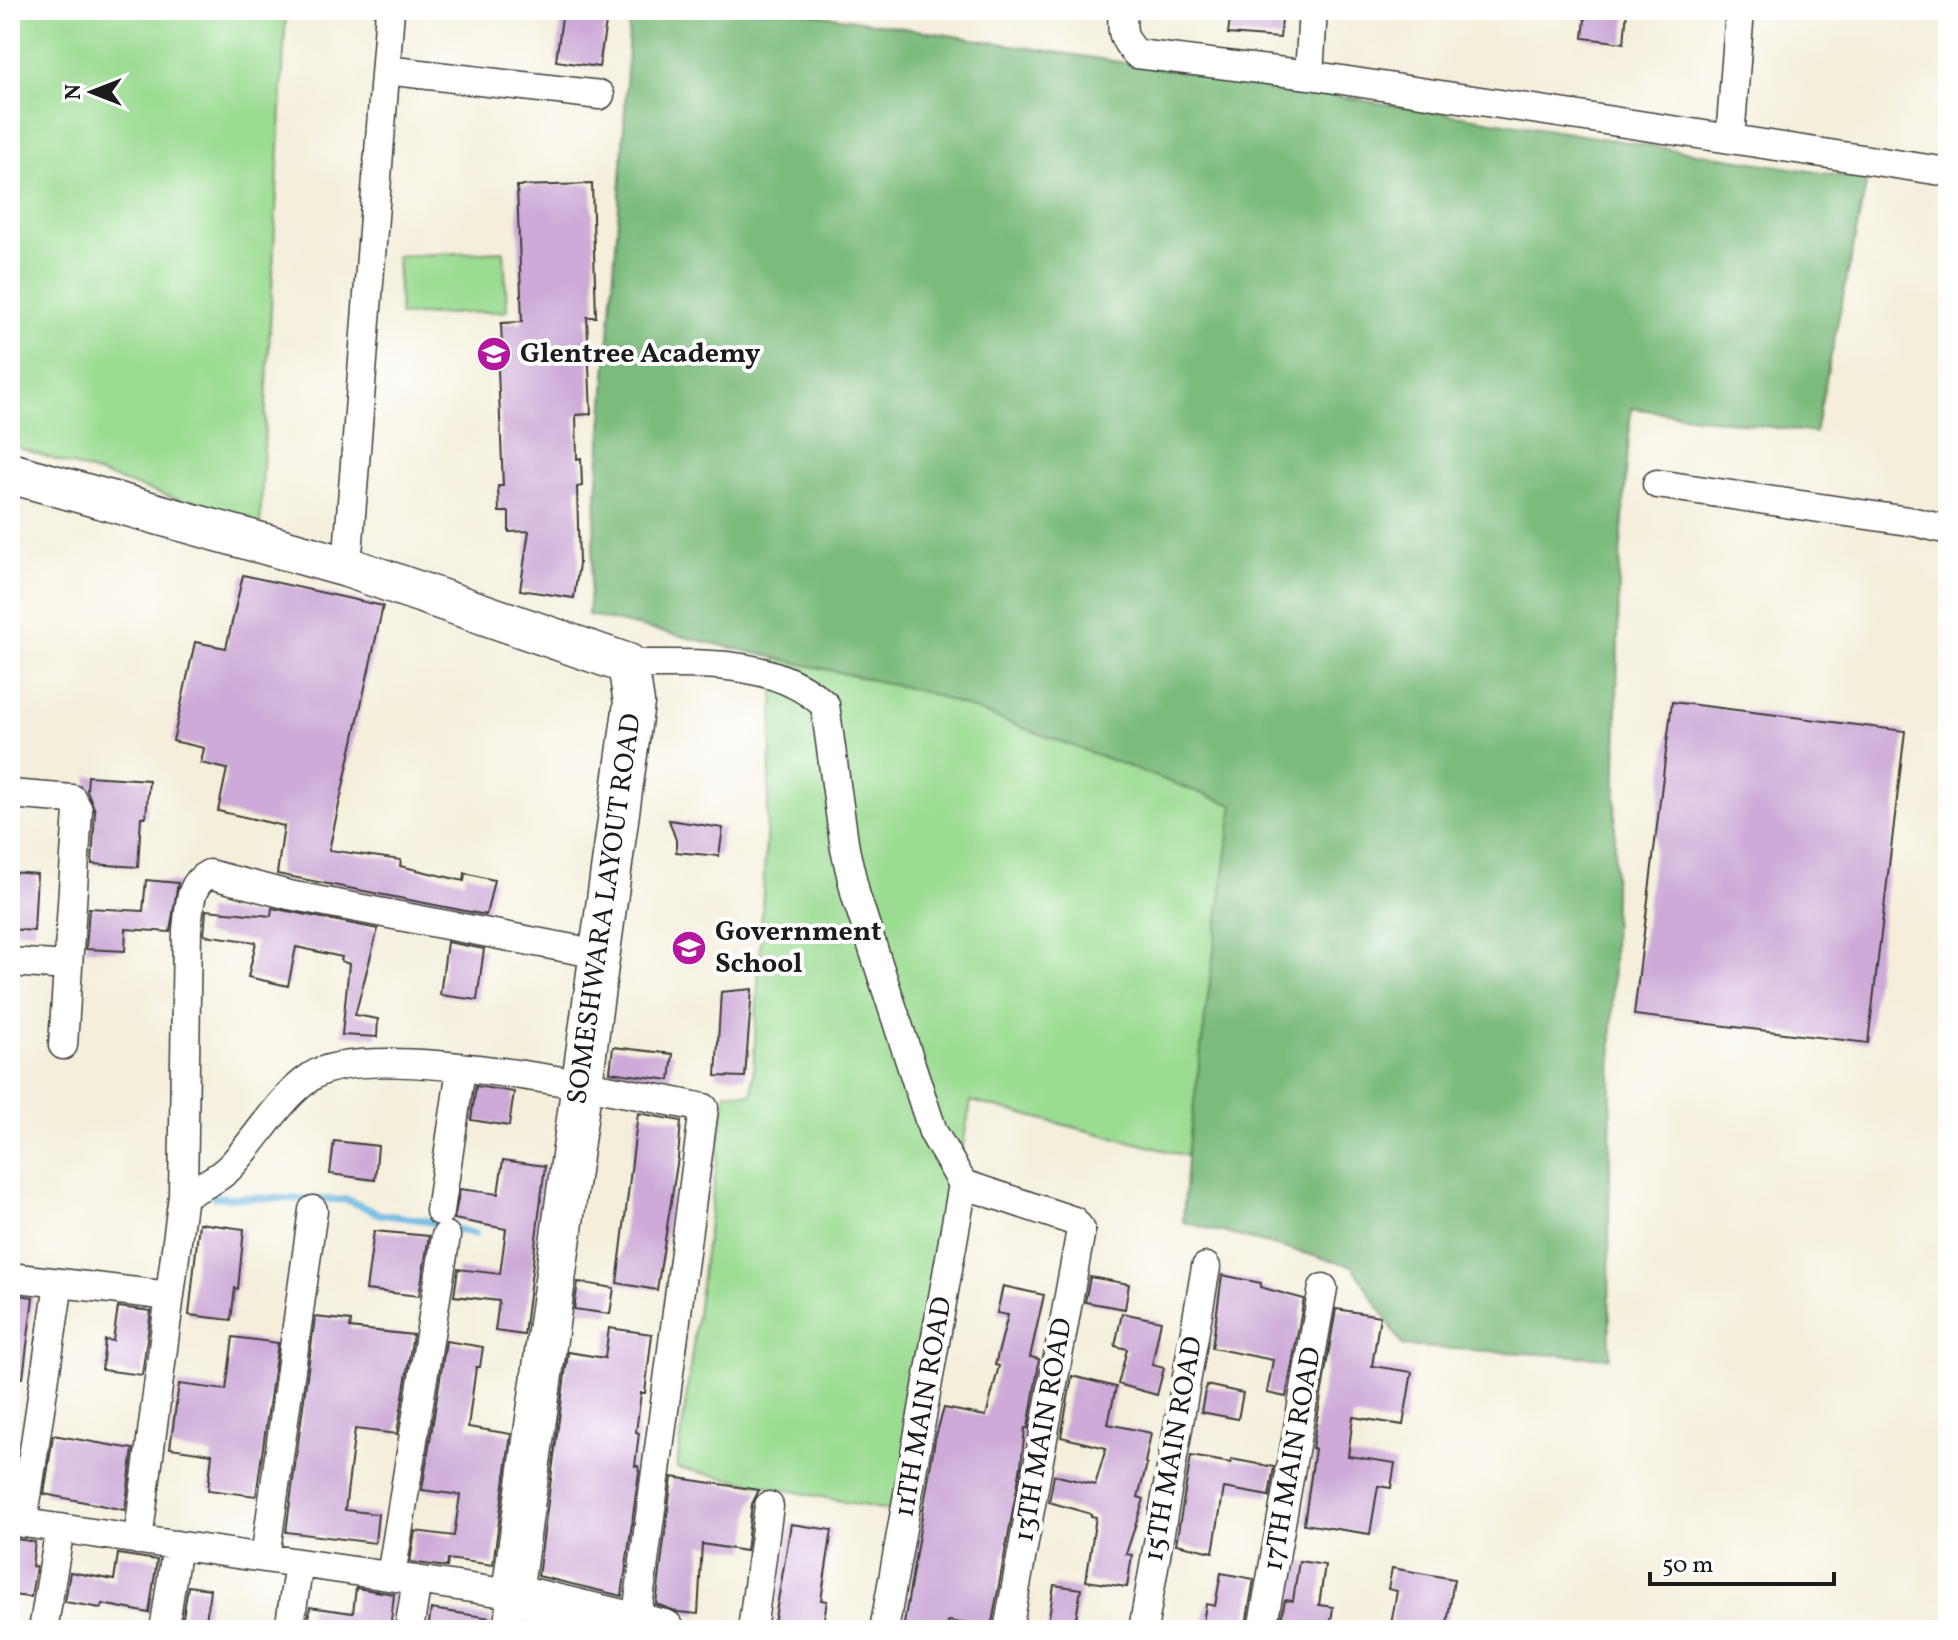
<svg xmlns="http://www.w3.org/2000/svg" width="1958" height="1640" viewBox="0 0 1958 1640" font-family="Vollkorn,serif">
<style>
.green{fill:#9bdb92;stroke:#5c7c57;stroke-width:2}
.forest{fill:#7cbb7c;stroke:#4c6c4c;stroke-width:2}
.lines{fill:none;stroke-linecap:round;stroke-linejoin:round}
.stream{stroke:#63b3de;stroke-width:7}
.building{fill:#cdaad7}
.street-casing{stroke:#3c3c38;stroke-width:31}
.secondary-casing{stroke:#3c3c38;stroke-width:43}
.street{stroke:#fff;stroke-width:28}
.secondary{stroke:#fff;stroke-width:40}
.labels{text-anchor:middle;dominant-baseline:central;stroke-width:8;stroke-linejoin:round;paint-order:stroke}
.poi-label{font-size:28px;font-weight:bold;fill:#1c1c1c;stroke:#fff;text-anchor:start}
.street-label{font-size:28px;fill:#1c1c1c;stroke:#fff}
</style>
<rect width="100%" height="100%" fill="#fff"/>
<filter id="ink" filterUnits="userSpaceOnUse"><feTurbulence type="fractalNoise" baseFrequency=".0125" numOctaves="2"/><feDisplacementMap in="SourceGraphic" scale="16" xChannelSelector="R" yChannelSelector="G"/><feConvolveMatrix kernelMatrix="1 2 1 2 8 2 1 2 1" color-interpolation-filters="sRGB"/></filter>
<filter id="wash" filterUnits="userSpaceOnUse"><feTurbulence type="fractalNoise" baseFrequency=".006" numOctaves="4" result="noise"/><feDisplacementMap in="SourceGraphic" scale="32" xChannelSelector="R" yChannelSelector="G"/><feGaussianBlur stdDeviation="1.8" result="paint"/><feColorMatrix in="noise" values="0 0 0 0 0 0 0 0 0 0 0 0 0 0 0 0 0 1.4 0 .05"/><feComposite in="paint" operator="in"/></filter>
<g filter="url(#wash)">
<rect width="100%" height="100%" fill="#f4eeda"/>
<path class="green" d="M 10,10 L 286,10 L 260,526 L 10,445 Z
M 504,251 L 507,311 L 400,316 L 397,256 Z
M 776,658 L 926,692 L 1234,805 L 1187,1156 L 971,1101 L 896,1512 L 677,1468 L 726,1092 L 752,1094 Z"/>
<path class="forest" d="M 630,10 L 790,10 L 1867,180 L 1815,433 L 1631,408 L 1619,574 L 1609,1218 L 1610,1358 L 1403,1346 L 1353,1266 L 1183,1222 L 1187,1156 L 1233,805 L 926,692 L 588,615 L 622,165 Z"/>
<g class="lines">
<path class="stream" d="M 214,1197 L 348,1200 L 379,1214 L 423,1220 L 475,1234"/>
</g>
<g id="blocks">
<path class="building" d="M 563,10 L 608,10 L 599,67 L 556,61 Z
M 1231,10 L 1283,10 L 1280,38 L 1228,34 Z
M 1586,10 L 1627,10 L 1624,43 L 1583,38 Z
M 592,184 L 596,317 L 587,317 L 591,414 L 576,415 L 577,459 L 581,458 L 582,486 L 577,487 L 579,564 L 574,598 L 520,590 L 529,531 L 509,532 L 509,512 L 499,512 L 498,486 L 503,486 L 497,347 L 502,347 L 501,323 L 522,322 L 517,186 Z
M 243,575 L 383,606 L 329,850 L 401,860 L 400,866 L 464,881 L 465,873 L 494,880 L 486,915 L 277,874 L 284,826 L 218,811 L 227,769 L 201,763 L 204,748 L 173,741 L 195,642 L 226,648 Z
M 1672,702 L 1905,731 L 1868,1043 L 1634,1015 Z
M 88,776 L 149,780 L 146,817 L 141,817 L 138,867 L 92,864 L 95,811 L 87,790 Z
M 669,820 L 723,828 L 719,856 L 676,852 L 676,840 Z
M 10,872 L 37,874 L 34,931 L 10,929 Z
M 146,880 L 178,883 L 170,932 L 126,929 L 125,951 L 86,949 L 89,908 L 143,911 Z
M 272,908 L 378,929 L 355,1015 L 378,1019 L 377,1037 L 342,1035 L 349,964 L 341,961 L 342,957 L 296,947 L 288,986 L 248,977 L 256,942 L 204,935 L 206,910 L 271,916 Z
M 447,942 L 484,949 L 477,1000 L 440,995 Z
M 752,989 L 745,1077 L 716,1076 L 721,992 Z
M 613,1047 L 673,1054 L 670,1080 L 610,1072 Z
M 476,1086 L 514,1092 L 509,1126 L 471,1120 Z
M 638,1113 L 681,1121 L 678,1158 L 657,1290 L 617,1283 Z
M 334,1141 L 378,1146 L 375,1180 L 330,1174 Z
M 503,1160 L 545,1166 L 524,1335 L 495,1331 L 499,1301 L 454,1296 L 458,1269 L 500,1274 L 506,1229 L 454,1219 L 460,1189 L 498,1194 Z
M 199,1223 L 244,1229 L 238,1289 L 235,1288 L 231,1320 L 189,1315 Z
M 374,1231 L 429,1236 L 419,1296 L 366,1290 Z
M 1222,1275 L 1261,1283 L 1260,1287 L 1304,1299 L 1286,1397 L 1267,1393 L 1273,1360 L 1212,1348 Z
M 1090,1277 L 1129,1284 L 1125,1309 L 1085,1302 Z
M 578,1282 L 614,1288 L 610,1314 L 574,1309 Z
M 1003,1286 L 1044,1295 L 1030,1357 L 1039,1359 L 1038,1369 L 1028,1428 L 1025,1428 L 1021,1466 L 991,1628 L 948,1621 L 947,1630 L 903,1630 L 935,1439 L 944,1408 L 986,1416 L 999,1366 L 995,1365 L 1008,1315 L 997,1313 Z
M 10,1294 L 33,1297 L 23,1378 L 10,1377 Z
M 118,1307 L 151,1311 L 142,1375 L 102,1370 L 105,1340 L 113,1341 Z
M 1336,1309 L 1380,1316 L 1372,1366 L 1412,1372 L 1403,1425 L 1353,1417 L 1348,1456 L 1395,1463 L 1391,1488 L 1378,1486 L 1370,1534 L 1304,1524 L 1315,1449 L 1312,1448 Z
M 1122,1313 L 1161,1321 L 1152,1365 L 1164,1368 L 1157,1395 L 1118,1384 L 1127,1349 L 1115,1346 Z
M 315,1317 L 351,1321 L 350,1328 L 413,1335 L 397,1434 L 355,1429 L 345,1510 L 378,1514 L 375,1543 L 286,1532 Z
M 609,1328 L 652,1334 L 645,1393 L 641,1393 L 636,1432 L 639,1433 L 635,1466 L 638,1466 L 639,1472 L 622,1596 L 538,1576 L 568,1352 L 605,1358 Z
M 233,1337 L 278,1343 L 256,1496 L 208,1490 L 212,1454 L 170,1448 L 179,1384 L 226,1390 Z
M 446,1341 L 483,1347 L 480,1367 L 476,1367 L 468,1427 L 511,1434 L 493,1565 L 448,1559 L 447,1567 L 410,1562 L 415,1531 L 454,1536 L 460,1495 L 422,1490 Z
M 1072,1376 L 1116,1387 L 1108,1424 L 1151,1433 L 1145,1463 L 1147,1464 L 1138,1497 L 1144,1499 L 1126,1554 L 1132,1555 L 1127,1587 L 1086,1581 L 1096,1517 L 1091,1516 L 1091,1514 L 1049,1502 L 1054,1475 L 1095,1485 L 1106,1448 L 1061,1437 Z
M 1206,1385 L 1243,1393 L 1238,1419 L 1201,1412 Z
M 53,1435 L 133,1449 L 125,1510 L 44,1494 Z
M 1191,1456 L 1231,1463 L 1231,1459 L 1274,1467 L 1269,1496 L 1224,1488 L 1213,1552 L 1176,1544 Z
M 672,1477 L 759,1490 L 752,1504 L 746,1551 L 702,1544 L 698,1614 L 678,1612 L 656,1604 Z
M 791,1524 L 832,1530 L 821,1600 L 827,1601 L 822,1630 L 773,1630 Z
M 10,1538 L 35,1542 L 32,1566 L 36,1567 L 31,1597 L 10,1595 Z
M 118,1554 L 157,1560 L 149,1613 L 102,1604 L 101,1608 L 65,1602 L 70,1572 L 114,1580 Z
M 1299,1561 L 1325,1565 L 1319,1605 L 1333,1607 L 1330,1630 L 1279,1630 L 1285,1600 L 1293,1601 Z
M 1392,1568 L 1454,1579 L 1446,1630 L 1390,1630 L 1397,1591 L 1388,1589 Z
M 1221,1573 L 1254,1579 L 1245,1630 L 1202,1630 L 1206,1604 L 1215,1606 Z
M 1054,1585 L 1081,1589 L 1074,1630 L 1047,1630 Z
M 188,1586 L 210,1589 L 205,1630 L 181,1630 Z
M 356,1588 L 394,1594 L 390,1630 L 306,1630 L 310,1607 L 353,1613 Z
M 431,1609 L 491,1618 L 490,1630 L 428,1630 Z"/>
</g>
</g>
<g filter="url(#ink)">
<use href="#blocks" fill-opacity="0" stroke="#3c3c38" stroke-width="2"/>
<g class="lines">
<g class="street-casing">
<path id="street" d="M 1123,10 C 1121,31 1122,39 1137,54 L 1309,75 L 1948,172
M 386,70 L 600,95
M 1309,75 L 1313,10
M 1730,139 L 1740,10
M 1657,484 L 1915,522 L 1948,530
M 347,567 L 390,10
M 628,664 C 696,665 771,656 825,705 L 845,849 L 856,896 L 933,1132 L 963,1184 L 1074,1221 L 1081,1230 L 1008,1630
M 10,794 L 72,799 L 78,810 L 63,1045
M 10,962 L 68,966
M 183,1195 C 200,1187 217,1180 230,1167 C 258,1138 278,1099 312,1076 C 370,1038 630,1093 704,1108 L 635,1630
M 440,1211 L 461,1069
M 10,1277 L 170,1296
M 10,1521 L 512,1594 L 507,1630
M 23,1523 L 59,1283
M 138,1540 L 183,1195 L 187,929 C 190,908 188,884 209,874 L 289,895 L 599,954
M 265,1558 L 313,1210
M 391,1576 L 446,1236
M 43,1630 L 60,1528
M 164,1630 L 177,1545
M 289,1630 L 299,1563
M 409,1630 L 417,1580
M 752,1630 L 769,1506
M 884,1630 L 963,1184
M 1143,1630 L 1206,1267
M 1262,1630 L 1323,1288"/>
</g>
<g class="secondary-casing">
<path id="secondary" d="M 10,473 L 347,567 L 628,664 L 634,703 L 512,1594 L 664,1630"/>
</g>
<use href="#street" class="street"/>
<use href="#secondary" class="secondary"/>
</g>
</g>
<defs>
<g id="school-disc" transform="scale(1.8)"><circle r="9.5" fill="#b5179e" stroke="#fff"/><path d="M0-5L7-2L0 1L-7-2ZM-4 1L0 2.5L4 1V4Q0 6-4 4Z" fill="#fff"/></g>
</defs>
<g fill-rule="evenodd">
<use href="#school-disc" x="494" y="354"/>
<use href="#school-disc" x="689" y="948"/>
</g>
<g class="labels">
<g class="poi-label">
<text x="520" y="354">Glentree Academy</text>
<text x="715" y="932">Government<tspan x="715" dy="32">School</tspan></text>
</g>
<g class="street-label">
<text transform="translate(605 909) rotate(-82)">SOMESHWARA LAYOUT ROAD</text>
<text transform="translate(924 1407) rotate(-80)">11TH MAIN ROAD</text>
<text transform="translate(1044 1430) rotate(-80)">13TH MAIN ROAD</text>
<text transform="translate(1174 1449) rotate(-80)">15TH MAIN ROAD</text>
<text transform="translate(1293 1459) rotate(-80)">17TH MAIN ROAD</text>
</g>
</g>
<rect width="1958" height="1640" fill="none" stroke="#fff" stroke-width="40"/>
<g transform="translate(92 92) rotate(270)" stroke="#ffffff" stroke-width="6" paint-order="stroke">
<path d="M0-6L14 30L0 20L-14 30Z" fill="#1c1c1c"/>
<text y="-12" font-size="22" font-weight="bold" text-anchor="middle" fill="#1c1c1c">N</text>
</g>
<path d="M1650 1572v12h184v-12" fill="none" stroke="#1c1c1c" stroke-width="4"/>
<text x="1662" y="1572" font-size="24" fill="#1c1c1c" stroke="#ffffff" stroke-width="6" paint-order="stroke">50 m</text>
</svg>
